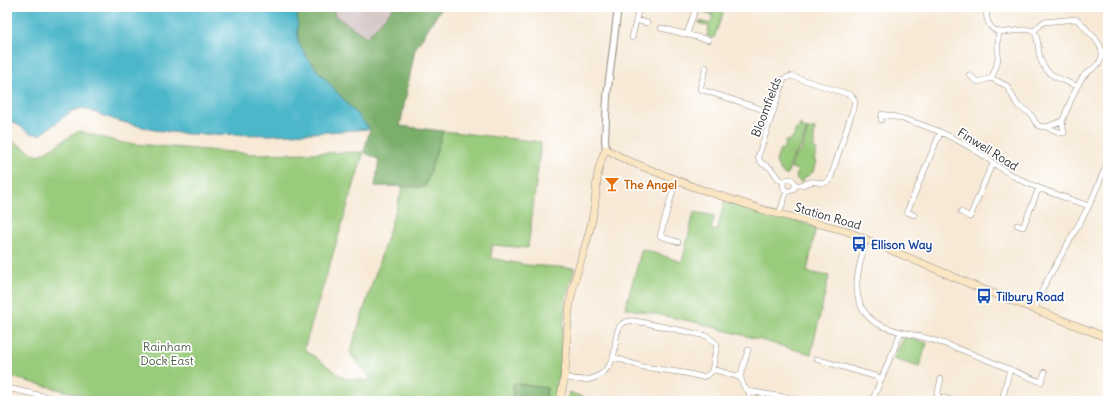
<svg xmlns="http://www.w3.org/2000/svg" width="1115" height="408" viewBox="0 0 1115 408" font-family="Delius,sans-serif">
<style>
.industrial{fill:#d1bfbf}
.green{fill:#99cb7b;stroke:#627b53}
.forest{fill:#7aaf6b;stroke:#526d4b}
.water{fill:#4db7ca;stroke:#3c717a}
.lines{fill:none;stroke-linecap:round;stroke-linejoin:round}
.minor-casing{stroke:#918a80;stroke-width:6}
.tertiary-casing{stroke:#918a80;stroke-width:8}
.secondary-casing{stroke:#918a80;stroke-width:8}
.minor{stroke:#fff;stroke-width:5}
.tertiary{stroke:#fff;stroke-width:6}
.secondary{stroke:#fbe6c4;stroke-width:7}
.labels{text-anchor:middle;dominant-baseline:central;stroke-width:3.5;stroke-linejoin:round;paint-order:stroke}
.street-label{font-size:12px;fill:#2b2b2b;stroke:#fff}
.food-label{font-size:12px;font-weight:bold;fill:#c56008;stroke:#fff;text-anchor:start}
.transit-label{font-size:12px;font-weight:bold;fill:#164399;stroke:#fff;text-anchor:start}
.park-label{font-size:12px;fill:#4c5b43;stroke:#fff}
</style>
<rect width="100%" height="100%" fill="#fff"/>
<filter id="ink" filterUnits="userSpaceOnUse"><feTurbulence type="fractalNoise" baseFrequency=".025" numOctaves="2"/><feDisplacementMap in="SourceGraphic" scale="8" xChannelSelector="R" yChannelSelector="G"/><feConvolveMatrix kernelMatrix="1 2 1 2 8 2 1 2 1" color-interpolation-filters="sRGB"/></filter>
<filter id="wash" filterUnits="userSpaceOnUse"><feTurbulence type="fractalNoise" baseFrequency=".012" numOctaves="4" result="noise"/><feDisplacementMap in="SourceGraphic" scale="16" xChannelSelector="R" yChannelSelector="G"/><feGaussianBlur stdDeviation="0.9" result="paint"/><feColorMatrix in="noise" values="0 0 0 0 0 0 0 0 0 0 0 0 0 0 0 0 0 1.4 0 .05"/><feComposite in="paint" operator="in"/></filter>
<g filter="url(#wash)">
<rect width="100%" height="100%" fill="#f7e9d6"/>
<path class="industrial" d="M 333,7 L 394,7 L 367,38 L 334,16 Z"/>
<path class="green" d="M 716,7 L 725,7 L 714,38 L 707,36 L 709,27 L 699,23 L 700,21 L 710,24 L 713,16 L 704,12 L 705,11 L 713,14 Z
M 800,124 L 801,125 L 801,127 L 807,129 L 799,151 L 794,154 L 787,175 L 785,175 L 781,172 L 776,162 L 780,149 L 783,150 L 786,140 L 789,141 L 794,135 L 796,129 L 798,130 Z
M 813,128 L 815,129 L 814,135 L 814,149 L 817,150 L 814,160 L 816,161 L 813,172 L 803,179 L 804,181 L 800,182 L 796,178 L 798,170 L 791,168 L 795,155 L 801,152 L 808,129 L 812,130 Z
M 79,131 L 123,143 L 255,154 L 364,152 L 304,349 L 344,378 L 372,381 L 350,353 L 403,187 L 425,187 L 443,131 L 541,142 L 528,248 L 492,245 L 491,258 L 526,265 L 575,268 L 566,297 L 559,372 L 555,401 L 545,401 L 547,388 L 513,384 L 513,401 L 104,401 L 7,376 L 7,138 L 38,156 Z
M 725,199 L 816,227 L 807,272 L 829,276 L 811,354 L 695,322 L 625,308 L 642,249 L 682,262 L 694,212 L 715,216 L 711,229 L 717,231 Z
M 906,337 L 927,343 L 919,367 L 893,359 L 904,338 Z
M 569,392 L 592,401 L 567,401 Z"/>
<path class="forest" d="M 298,7 L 333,7 L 335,16 L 367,37 L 394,7 L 403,7 L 409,10 L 413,7 L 442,7 L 415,49 L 400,126 L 443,131 L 425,187 L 375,186 L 379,160 L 364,152 L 370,129 L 311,63 L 298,43 L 297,13 Z
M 513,383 L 547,388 L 545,401 L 513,401 Z"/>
<path class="water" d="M 7,7 L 298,7 L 297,13 L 298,43 L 311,63 L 370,129 L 329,132 L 272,135 L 187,134 L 154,130 L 115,120 L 83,108 L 72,111 L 40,135 L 30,133 L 7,118 Z"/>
</g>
<g filter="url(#ink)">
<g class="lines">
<g class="minor-casing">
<path id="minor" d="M 988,7 C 986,12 986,17 988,22 C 997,42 1019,25 1034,31 C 1038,37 1038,45 1039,53 C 1043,76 1058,78 1077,86
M 636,20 L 647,23
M 661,28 L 709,40
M 999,32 C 997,41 998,47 998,56 C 998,64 995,71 991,78 L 1007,86 L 1018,106 L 1030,113 L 1036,123 L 1039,126 L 1046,127 L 1062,121 C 1069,107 1073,92 1082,78 C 1085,73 1091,71 1096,66 C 1108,56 1100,43 1091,34 C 1085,29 1083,23 1076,19 L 1044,22 L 1040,25 L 1034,31
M 687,34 L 696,7
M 632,38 L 639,7
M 706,67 L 700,89 L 773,113
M 969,75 L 978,82 L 991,78
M 881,120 L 882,114 C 917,121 952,135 981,154 C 993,162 1004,172 1017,178 C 1039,190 1065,197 1089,206
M 1046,127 L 1062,133 L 1064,133 L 1062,121
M783 185a6 6 0 1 1 12 0a6 6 0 1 1-12 0Z
M 676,180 L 660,236 L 678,242
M 783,182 C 775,177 777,176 772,170 C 768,163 763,169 758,157 L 784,79 L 791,76 L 851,95 L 854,99 L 855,103 L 830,180 C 821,187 818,180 811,182 C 804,184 803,186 795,185
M 961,212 L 970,217 L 989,171 L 994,163
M 779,214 L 787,191
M 914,215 L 907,212 L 940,133
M 1017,225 L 1023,227 L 1039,188
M 866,239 C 861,262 850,288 863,310 C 867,316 872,321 878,324 C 892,331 907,333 922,337 C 931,339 939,342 948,345 C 980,356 1010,370 1041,382 L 1045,372
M 1035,309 L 1044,286 L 1089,206 L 1108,162
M 816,359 L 881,378
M 712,369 L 740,377 L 744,387 L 748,391 L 795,399
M 564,377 C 571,379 579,380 586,380 C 600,378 611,368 614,354 C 617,340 613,318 636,321 L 707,336 L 717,344 L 712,371 L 708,375 L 702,377 L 685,373 L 643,367 L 613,357
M 740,377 L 748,350
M 941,379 L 937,396 L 954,401
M 7,388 L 65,401
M 748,401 L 750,391
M 872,401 L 901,332
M 1002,401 L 1005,388 L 1010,369"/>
</g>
<g class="tertiary-casing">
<path id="tertiary" d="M 606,149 L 605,140 L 607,96 L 618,7"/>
</g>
<g class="secondary-casing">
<path id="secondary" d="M 560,401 C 563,388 565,375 566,362 C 567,342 567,323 570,304 C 574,273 588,245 593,215 C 598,191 594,172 606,149 L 626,160 L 694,187 L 767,211 L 844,230 L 982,289 L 1108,338"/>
</g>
<use href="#minor" class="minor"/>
<use href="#tertiary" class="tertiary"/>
<use href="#secondary" class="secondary"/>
</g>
</g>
<defs>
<g id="bar-bare" transform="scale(1.2)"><path d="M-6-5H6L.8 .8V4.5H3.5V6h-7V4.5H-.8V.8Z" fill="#e8710a" stroke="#fff" stroke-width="2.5" paint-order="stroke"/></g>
<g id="bus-bare" transform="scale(1.2)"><path d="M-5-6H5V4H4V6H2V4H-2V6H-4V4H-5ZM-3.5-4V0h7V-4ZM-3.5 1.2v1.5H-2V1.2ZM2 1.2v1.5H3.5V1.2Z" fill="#1a4fb4" stroke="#fff" stroke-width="2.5" paint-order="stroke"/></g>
</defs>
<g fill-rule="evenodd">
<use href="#bar-bare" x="612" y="184"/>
<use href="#bus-bare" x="859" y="244"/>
<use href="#bus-bare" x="984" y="296"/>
</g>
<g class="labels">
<g class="street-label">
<text transform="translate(766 107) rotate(-69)">Bloomfields</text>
<text transform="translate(988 149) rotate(32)">Finwell Road</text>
<text transform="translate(828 216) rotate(16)">Station Road</text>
</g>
<g class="food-label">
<text x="624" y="184">The Angel</text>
</g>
<g class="transit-label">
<text x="871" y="244">Ellison Way</text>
<text x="996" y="296">Tilbury Road</text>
</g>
<g class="park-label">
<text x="167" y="346">Rainham<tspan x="167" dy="14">Dock East</tspan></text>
</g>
</g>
<rect width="1115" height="408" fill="none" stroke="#fff" stroke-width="24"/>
</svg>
